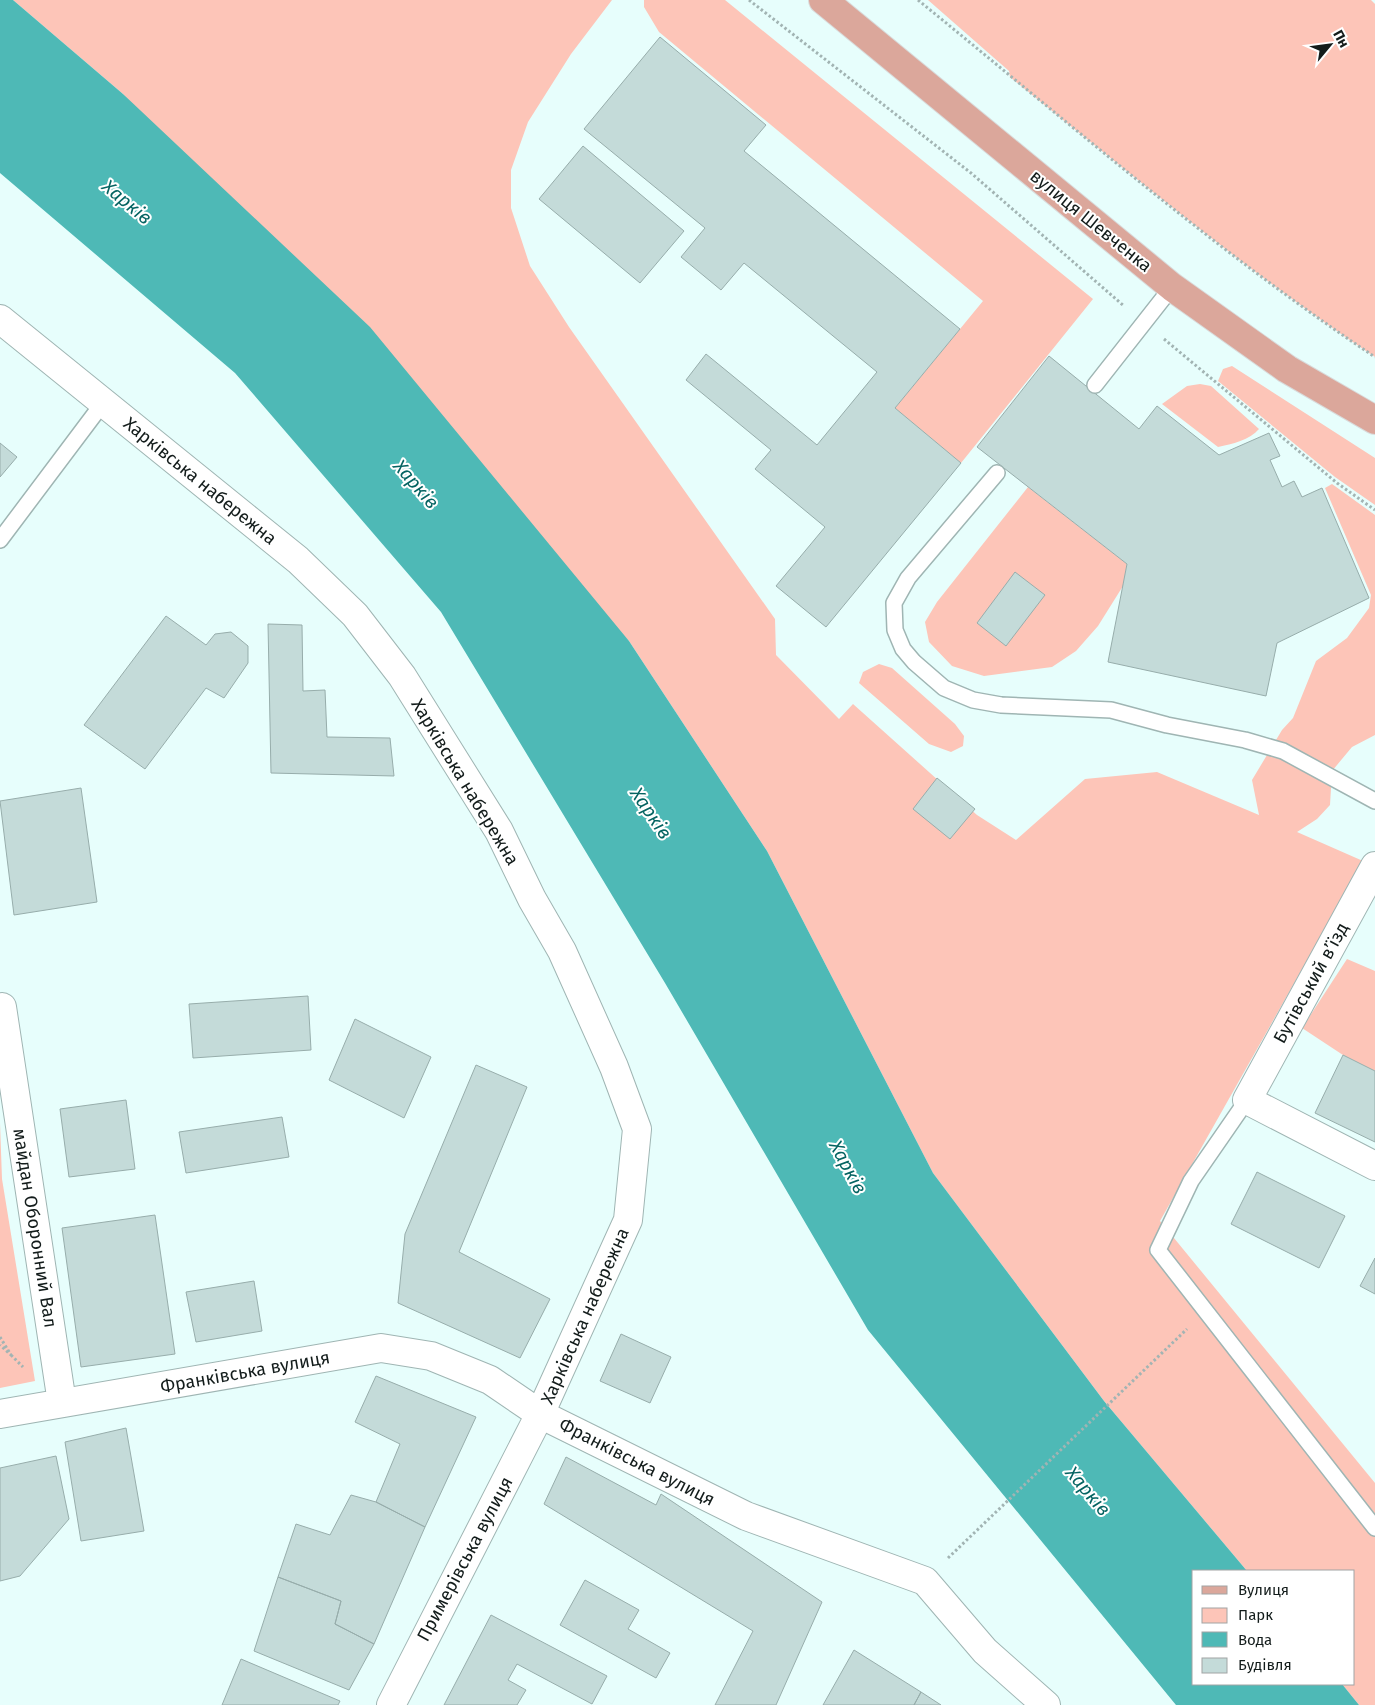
<svg xmlns="http://www.w3.org/2000/svg" width="1375" height="1705" viewBox="0 0 1375 1705" font-family="'Fira Sans',sans-serif">
<style>
.green{fill:#fdc5b8}
.water{fill:#4eb9b6}
.building{fill:#c4dbd9;stroke:#97adab}
.lines{fill:none;stroke-linecap:round;stroke-linejoin:round}
.lane-casing{stroke:#9fb5b3;stroke-width:18}
.street-casing{stroke:#9fb5b3;stroke-width:30}
.primary-casing{stroke:#d9dbdb;stroke-width:30}
.path{stroke:#a2b4b3;stroke-width:3;stroke-dasharray:2.5 2.5;stroke-linecap:butt}
.lane{stroke:#fff;stroke-width:15}
.street{stroke:#fff;stroke-width:28}
.primary{stroke:#dba79b;stroke-width:28}
.labels{text-anchor:middle;dominant-baseline:central;stroke-width:4;stroke-linejoin:round;paint-order:stroke}
.street-label{font-size:18px;fill:#131c1b;stroke:#fff}
.water-label{font-size:19px;font-style:italic;fill:#056462;stroke:#fff}
</style>
<rect width="100%" height="100%" fill="#e7fefc"/>
<path class="green" d="M 13,0 L 612,0 L 571,54 L 528,122 L 511,170 L 511,208 L 530,266 L 569,327 L 775,619 L 776,655 L 839,719 L 853,704 L 977,815 L 1016,840 L 1085,779 L 1157,772 L 1259,815 L 1252,780 L 1282,730 L 1293,718 L 1316,661 L 1347,638 L 1369,608 L 1371,595 L 1325,488 L 1332,484 L 1375,515 L 1375,735 L 1352,747 L 1332,771 L 1330,805 L 1317,819 L 1297,832 L 1363,861 L 1160,1221 L 1375,1483 L 1375,1705 L 1359,1705 L 1342,1684 L 1354,1684 L 1354,1571 L 1247,1571 L 1104,1401 L 933,1173 L 767,851 L 629,641 L 123,94 Z
M 644,0 L 725,0 L 1093,299 L 961,463 L 895,408 L 983,301 L 659,32 L 644,7 Z
M 928,0 L 1371,0 L 1375,4 L 1375,357 C 1247,272 1130,173 1010,77 L 1009,71 Z
M 1232,366 L 1375,458 L 1375,505 L 1335,477 L 1218,381 L 1223,369 Z
M 1200,384 L 1211,386 L 1259,429 C 1250,440 1232,444 1218,447 L 1162,404 L 1187,386 Z
M 1028,487 L 1127,564 L 1123,586 L 1098,626 L 1076,651 L 1052,667 L 984,676 L 952,666 L 929,642 L 925,622 L 937,602 Z
M 879,664 L 892,668 L 955,724 L 964,736 L 963,746 L 951,752 L 929,744 L 859,683 L 863,672 Z
M 1347,959 L 1375,971 L 1375,1071 L 1343,1055 L 1302,1028 Z
M 0,1123 L 2,1179 L 35,1381 L 0,1388 Z"/>
<path class="water" d="M 0,0 L 13,0 L 123,94 L 370,327 L 629,641 L 767,851 L 933,1173 L 1104,1401 L 1247,1571 L 1194,1571 L 1194,1684 L 1342,1684 L 1359,1705 L 1176,1705 L 868,1330 L 665,983 L 441,612 L 235,373 L 0,173 Z"/>
<path class="building" d="M 660,37 L 766,125 L 744,151 L 960,329 L 895,408 L 961,463 L 826,627 L 776,586 L 825,527 L 755,469 L 771,450 L 686,380 L 706,354 L 817,445 L 877,372 L 744,263 L 721,290 L 681,257 L 705,228 L 584,129 Z
M 583,146 L 684,231 L 640,283 L 539,199 Z
M 1049,356 L 1139,429 L 1157,406 L 1219,455 L 1269,433 L 1280,456 L 1270,460 L 1282,487 L 1294,481 L 1302,497 L 1322,488 L 1369,598 L 1277,643 L 1266,696 L 1108,662 L 1127,564 L 977,447 Z
M 0,443 L 17,457 L 0,477 Z
M 1015,572 L 1045,595 L 1006,646 L 977,623 Z
M 166,616 L 206,645 L 215,634 L 231,632 L 248,646 L 248,663 L 224,698 L 206,688 L 145,769 L 84,725 Z
M 268,624 L 302,625 L 303,691 L 325,690 L 327,737 L 390,738 L 394,776 L 271,773 Z
M 937,778 L 975,809 L 950,839 L 913,809 Z
M 81,788 L 97,902 L 14,915 L 0,801 Z
M 308,996 L 311,1050 L 193,1058 L 189,1004 Z
M 355,1019 L 431,1057 L 404,1118 L 329,1080 Z
M 1343,1055 L 1375,1071 L 1375,1142 L 1315,1113 Z
M 476,1065 L 527,1087 L 459,1252 L 550,1299 L 520,1358 L 398,1303 L 405,1234 Z
M 126,1100 L 135,1169 L 69,1177 L 60,1109 Z
M 282,1117 L 289,1157 L 186,1173 L 179,1132 Z
M 1257,1172 L 1345,1216 L 1319,1268 L 1231,1224 Z
M 155,1215 L 175,1354 L 81,1367 L 62,1228 Z
M 1375,1258 L 1375,1294 L 1360,1286 Z
M 254,1281 L 262,1331 L 196,1342 L 186,1292 Z
M 621,1334 L 671,1357 L 650,1403 L 600,1381 Z
M 376,1376 L 476,1417 L 425,1527 L 376,1502 L 400,1444 L 355,1422 Z
M 126,1428 L 144,1531 L 81,1541 L 65,1442 Z
M 56,1456 L 69,1519 L 20,1576 L 0,1581 L 0,1468 Z
M 566,1457 L 656,1505 L 661,1494 L 822,1602 L 776,1705 L 715,1705 L 753,1631 L 544,1504 Z
M 351,1495 L 376,1502 L 425,1527 L 374,1644 L 335,1624 L 341,1601 L 278,1577 L 296,1524 L 330,1535 Z
M 278,1577 L 341,1601 L 335,1624 L 374,1644 L 349,1690 L 254,1651 Z
M 585,1580 L 639,1610 L 628,1629 L 670,1653 L 656,1678 L 560,1625 Z
M 491,1615 L 607,1676 L 592,1704 L 517,1664 L 508,1680 L 526,1690 L 517,1705 L 444,1705 Z
M 854,1650 L 921,1692 L 914,1705 L 823,1705 Z
M 241,1659 L 340,1701 L 338,1705 L 222,1705 Z
M 921,1692 L 941,1705 L 914,1705 Z"/>
<g class="lines">
<g class="lane-casing">
<path id="lane" d="M 1095,385 L 1172,287
M 997,473 L 908,578 L 894,603 L 895,630 L 903,649 L 914,662 L 944,688 L 973,700 L 1001,705 L 1111,710 L 1167,725 L 1245,740 L 1283,751 L 1375,801
M 0,540 L 103,403
M 1247,1100 L 1191,1181 L 1158,1250 L 1375,1528"/>
</g>
<g class="street-casing">
<path id="street" d="M 0,319 L 298,560 L 355,615 L 402,676 L 499,831 L 532,899 L 562,951 L 614,1067 L 637,1129 L 628,1220 L 540,1414 L 391,1705
M 1375,866 L 1247,1100 L 1375,1166
M 2,1007 L 62,1403
M 0,1414 L 381,1348 L 431,1356 L 490,1380 L 540,1414 L 746,1516 L 925,1581 L 985,1651 L 1046,1705"/>
</g>
<g class="primary-casing">
<path id="primary" d="M 823,0 L 1172,287 L 1287,369 L 1375,420"/>
</g>
<path class="path" d="M 749,0 L 971,173 L 1124,306
M 918,0 C 1068,122 1214,250 1375,357
M 1164,339 L 1337,483 L 1375,510
M 0,1337 L 11,1355 L 0,1345
M 11,1355 L 23,1367
M 948,1558 L 1187,1329"/>
<use href="#lane" class="lane"/>
<use href="#street" class="street"/>
<use href="#primary" class="primary"/>
</g>
<g class="labels">
<g class="street-label">
<text transform="translate(1091 221) rotate(39)">вулиця Шевченка</text>
<text transform="translate(200 481) rotate(39)">Харківська набережна</text>
<text transform="translate(465 782) rotate(59)">Харківська набережна</text>
<text transform="translate(1311 983) rotate(-61)">Бутівський в’їзд</text>
<text transform="translate(35 1228) rotate(81)">майдан Оборонний Вал</text>
<text transform="translate(585 1316) rotate(-66)">Харківська набережна</text>
<text transform="translate(245 1372) rotate(-10)">Франківська вулиця</text>
<text transform="translate(637 1462) rotate(27)">Франківська вулиця</text>
<text transform="translate(465 1559) rotate(-62)">Примерівська вулиця</text>
</g>
<g class="water-label">
<text transform="translate(127 202) rotate(40)">Харків</text>
<text transform="translate(416 484) rotate(49)">Харків</text>
<text transform="translate(651 813) rotate(56)">Харків</text>
<text transform="translate(848 1167) rotate(62)">Харків</text>
<text transform="translate(1088 1491) rotate(50)">Харків</text>
</g>
</g>
<rect x="1192" y="1570" width="162" height="115" fill="#ffffff" stroke="#a1a4a4"/>
<rect x="1202" y="1586" width="25" height="8" fill="#dba79b" stroke="#a1a4a4"/>
<text x="1238" y="1595" font-size="15" fill="#131c1b">Вулиця</text>
<rect x="1202" y="1608" width="25" height="15" fill="#fdc5b8" stroke="#a1a4a4"/>
<text x="1238" y="1620" font-size="15" fill="#131c1b">Парк</text>
<rect x="1202" y="1632" width="25" height="15" fill="#4eb9b6" stroke="#a1a4a4"/>
<text x="1238" y="1645" font-size="15" fill="#131c1b">Вода</text>
<rect x="1202" y="1658" width="25" height="15" fill="#c4dbd9" stroke="#a1a4a4"/>
<text x="1238" y="1670" font-size="15" fill="#131c1b">Будівля</text>
<g transform="translate(1330 45) rotate(61)" stroke="#ffffff" stroke-width="4" paint-order="stroke">
<path d="M0-4L9 19L0 12L-9 19Z" fill="#131c1b"/>
<text y="-8" font-size="14" font-weight="bold" text-anchor="middle" fill="#131c1b">Пн</text>
</g>
</svg>
